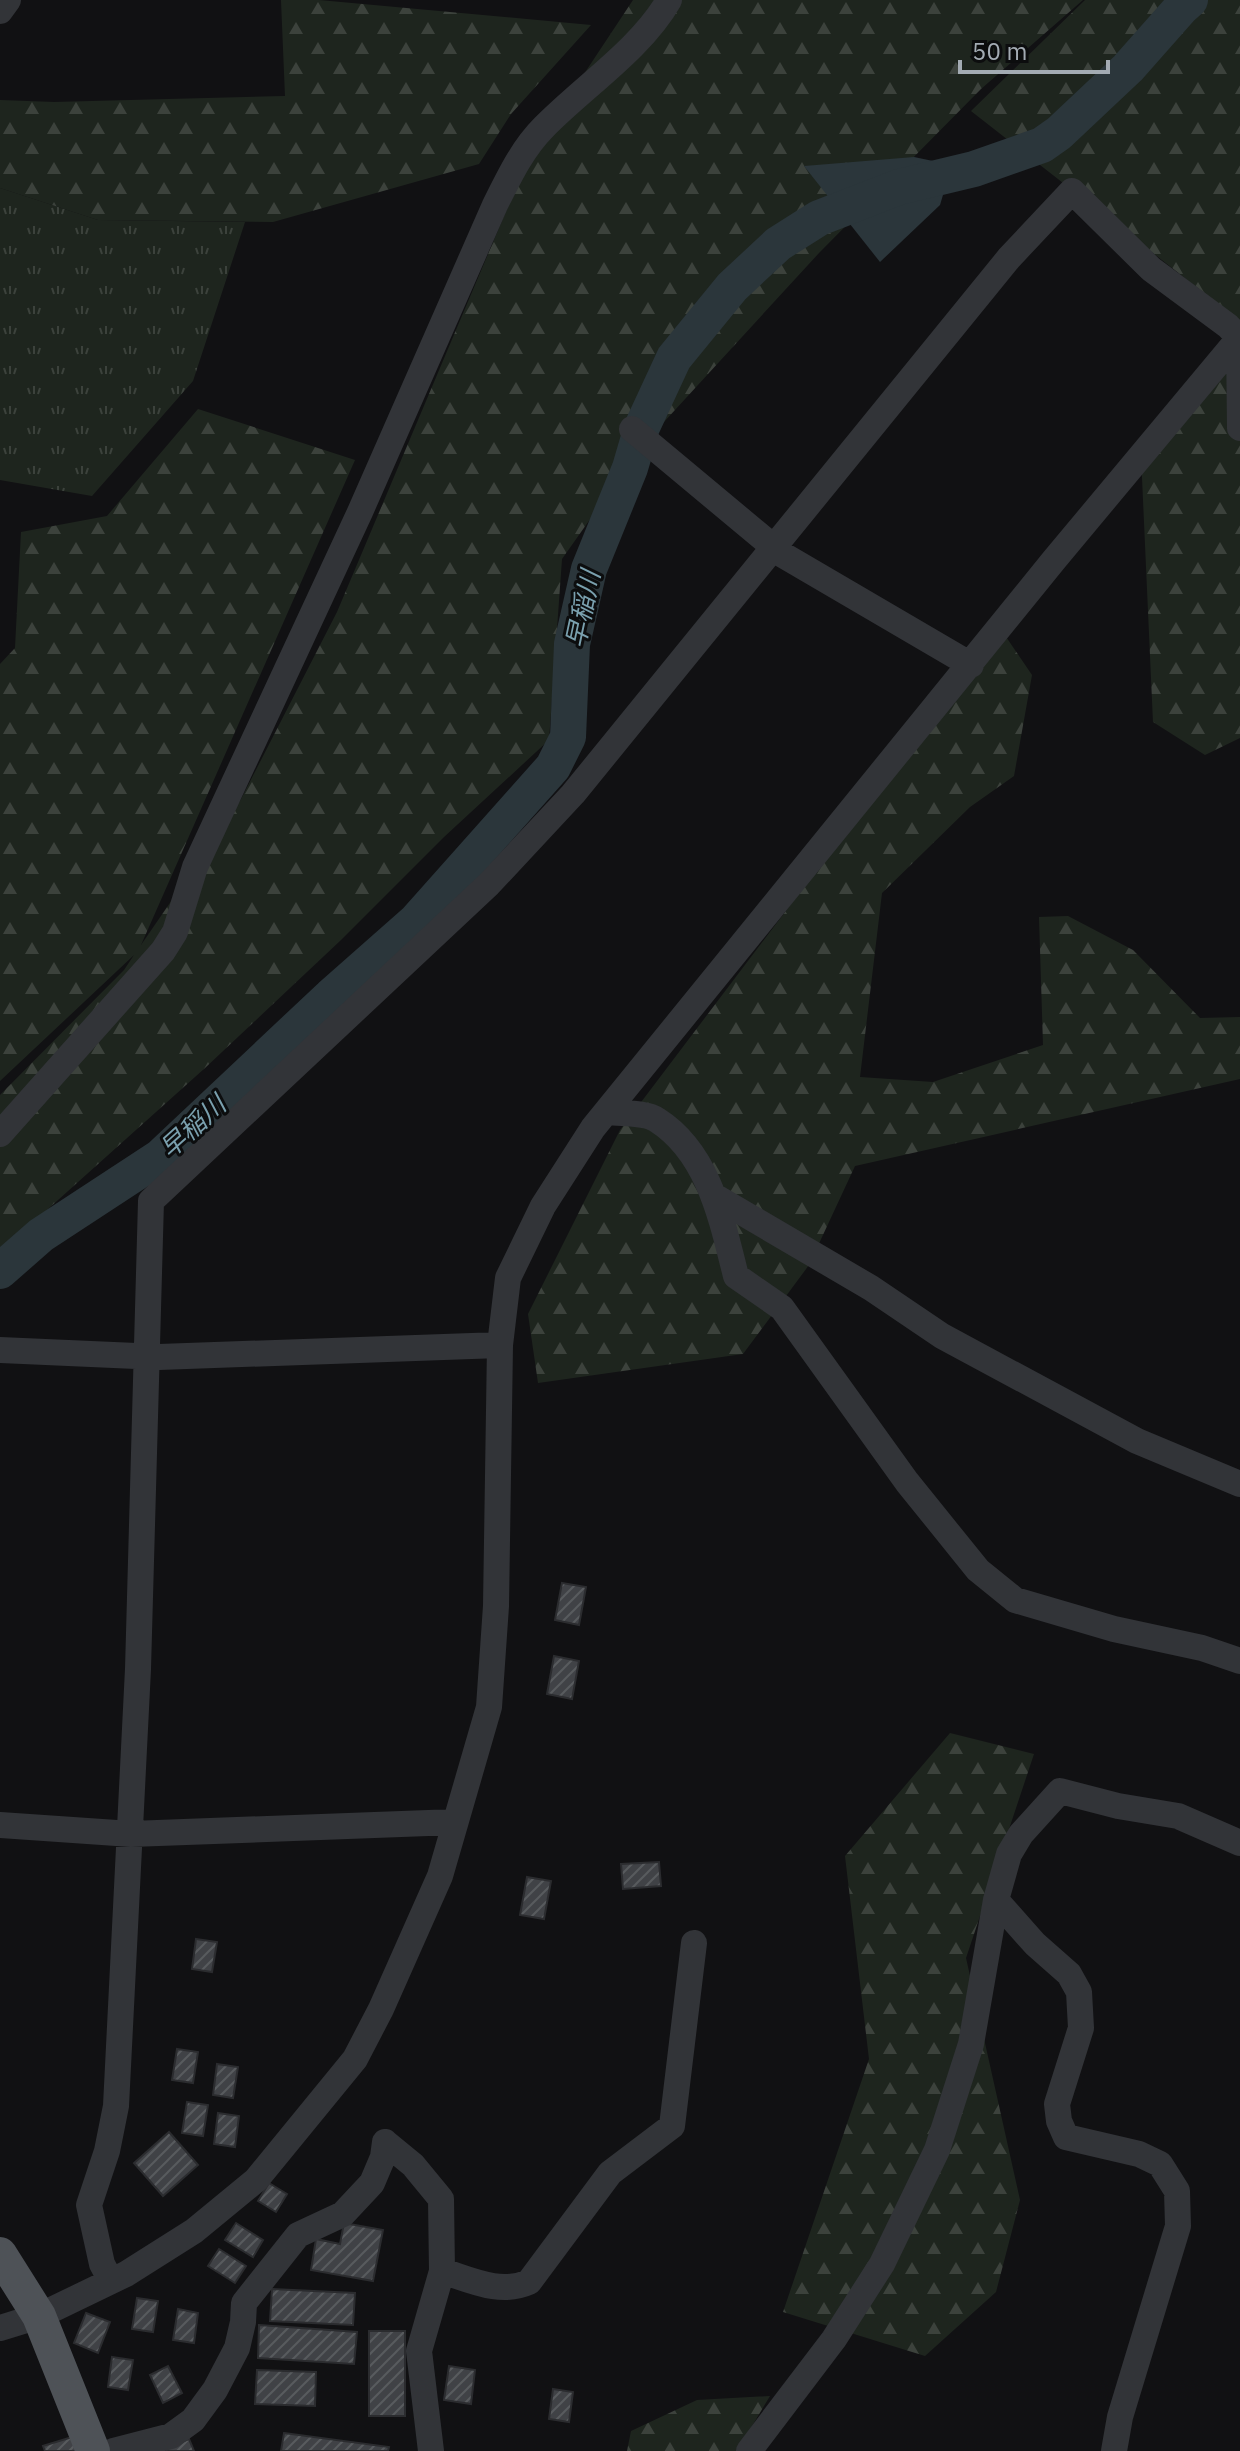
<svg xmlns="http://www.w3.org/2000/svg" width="1240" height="2451" viewBox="0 0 1240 2451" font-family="'IBM Plex Sans','Noto Sans JP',sans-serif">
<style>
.grass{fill:url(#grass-tufts)}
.forest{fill:url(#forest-firs)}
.water{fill:#2b363b}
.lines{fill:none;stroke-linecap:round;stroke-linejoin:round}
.river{stroke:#2b363b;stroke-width:36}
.building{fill:url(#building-hatch);stroke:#2b2c2f;stroke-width:2}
.minor{stroke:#323438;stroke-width:26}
.major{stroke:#4e5257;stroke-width:34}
.labels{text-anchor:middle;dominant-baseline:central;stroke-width:6;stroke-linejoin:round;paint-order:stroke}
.water-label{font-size:26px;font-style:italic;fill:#7aa0ae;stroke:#0c0d0e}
</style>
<defs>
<pattern id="grass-tufts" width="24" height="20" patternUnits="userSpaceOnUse" patternTransform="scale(2)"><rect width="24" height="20" fill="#1e251e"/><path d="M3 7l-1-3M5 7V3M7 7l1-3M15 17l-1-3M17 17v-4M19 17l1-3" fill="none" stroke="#3c423c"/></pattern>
<pattern id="forest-firs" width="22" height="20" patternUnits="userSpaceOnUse" patternTransform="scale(2)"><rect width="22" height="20" fill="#1e251e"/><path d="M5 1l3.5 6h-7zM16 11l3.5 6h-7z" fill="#3c423c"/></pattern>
<pattern id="building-hatch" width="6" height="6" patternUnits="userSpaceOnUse" patternTransform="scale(2)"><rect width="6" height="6" fill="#404246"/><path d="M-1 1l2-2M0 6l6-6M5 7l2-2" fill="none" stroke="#585b5e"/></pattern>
</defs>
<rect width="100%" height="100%" fill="#111113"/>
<path class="grass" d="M 0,188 L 98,220 L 245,222 L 193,381 L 92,496 L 0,480 Z"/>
<path class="forest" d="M 281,0 L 319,0 L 591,25 L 511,114 L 479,164 L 273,222 L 98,220 L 0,188 L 0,100 L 54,102 L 285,96 Z
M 633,0 L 1083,0 L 981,89 L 819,253 L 641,447 L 562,559 L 549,740 L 444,837 L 341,940 L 205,1068 L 48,1209 L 0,1266 L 0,1095 L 124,970 L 134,955 L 0,1081 L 0,664 L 15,648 L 21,532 L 107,516 L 198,409 L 355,460 L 141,945 L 240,801 L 337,612 L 529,157 Z
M 1085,0 L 1240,0 L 1240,321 L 971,111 Z
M 1240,337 L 1240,738 L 1205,755 L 1153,722 L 1141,455 Z
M 1000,628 L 1032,675 L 1014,776 L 970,807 L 882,893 L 860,1077 L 933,1082 L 1043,1045 L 1039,917 L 1068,916 L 1133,950 L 1200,1018 L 1240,1017 L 1240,1079 L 855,1166 L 809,1265 L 743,1354 L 538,1383 L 528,1314 L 620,1130 Z
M 950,1733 L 1034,1754 L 966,1958 L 1020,2200 L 996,2292 L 925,2356 L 783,2312 L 869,2059 L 845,1856 Z
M 770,2396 L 737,2451 L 627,2451 L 631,2431 L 697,2400 Z"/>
<path class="water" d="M 914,157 L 952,165 L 940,205 L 880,262 L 804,166 Z"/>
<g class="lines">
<path class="river" d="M 0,1271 L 41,1235 L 160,1157 L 331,996 L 416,921 L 553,767 L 568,737 L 572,644 L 589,569 L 630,468 L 642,427 L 674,358 L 732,287 L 778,244 L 819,218 L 899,187 L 974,169 L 1042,145 L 1059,133 L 1128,68 L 1181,8 L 1190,0"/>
</g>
<path class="building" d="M 562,1583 L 586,1587 L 579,1625 L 555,1620 Z
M 554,1656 L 579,1661 L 572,1699 L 547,1694 Z
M 659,1862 L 661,1886 L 623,1889 L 621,1864 Z
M 527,1877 L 551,1881 L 544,1919 L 520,1915 Z
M 196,1939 L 217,1942 L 212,1972 L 192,1969 Z
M 177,2049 L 198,2052 L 193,2083 L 172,2080 Z
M 217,2064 L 238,2067 L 233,2098 L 213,2095 Z
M 187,2102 L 208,2105 L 203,2136 L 182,2133 Z
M 218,2113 L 239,2116 L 235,2147 L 214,2144 Z
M 169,2132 L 198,2165 L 163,2196 L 134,2163 Z
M 269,2183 L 287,2194 L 276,2212 L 258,2201 Z
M 236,2223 L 263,2240 L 253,2257 L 225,2240 Z
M 344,2223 L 383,2230 L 373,2281 L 311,2270 L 316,2239 L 340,2244 Z
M 219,2249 L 246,2266 L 235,2283 L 208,2266 Z
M 272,2289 L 355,2293 L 353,2325 L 270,2321 Z
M 137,2298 L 158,2301 L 153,2332 L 132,2329 Z
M 178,2309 L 198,2313 L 194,2343 L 173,2340 Z
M 86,2313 L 110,2322 L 98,2353 L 74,2343 Z
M 259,2325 L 357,2332 L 354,2364 L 258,2358 Z
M 369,2331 L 405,2331 L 405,2416 L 369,2416 Z
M 112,2357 L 133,2360 L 128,2390 L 108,2387 Z
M 168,2366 L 182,2393 L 163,2403 L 150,2375 Z
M 449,2366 L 475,2370 L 471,2404 L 444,2400 Z
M 257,2370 L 316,2372 L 315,2406 L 255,2404 Z
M 553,2389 L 573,2392 L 569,2422 L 549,2419 Z
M 284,2433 L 389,2447 L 388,2451 L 281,2451 Z
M 72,2437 L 76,2451 L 45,2451 L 43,2446 Z
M 189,2439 L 194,2451 L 167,2451 L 166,2448 Z"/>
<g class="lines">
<path class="minor" d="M 0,11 L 8,0
M 632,429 L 783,555 L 971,665
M 608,1112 C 622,1114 645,1112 657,1120 C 709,1153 722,1221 736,1276 L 782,1308 L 907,1482 L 978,1570 L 1015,1600 L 1114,1629 L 1202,1648 L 1240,1661
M 0,1134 L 163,951 L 175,932 L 195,867 L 360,512 L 495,205 C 509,177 522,149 544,127 C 583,87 641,49 669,0
M 714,1196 L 871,1288 L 942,1336 L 1137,1441 L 1240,1484
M 0,1350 L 159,1357 L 500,1345
M 0,1825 L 131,1834 L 455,1822
M 996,1900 L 1035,1944 L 1069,1974 L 1079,1992 L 1081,2028 L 1057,2104 L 1059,2121 L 1066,2137 L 1139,2154 L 1160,2164 L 1177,2191 L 1178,2226 L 1120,2417 L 1114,2451
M 385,2142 L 413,2165 L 441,2199 L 442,2271 L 419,2351 L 431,2451
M 442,2271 C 471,2280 500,2295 529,2282 L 610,2173 L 672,2126 L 694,1943
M 111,2281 L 102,2264 L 89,2205 L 107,2151 L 116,2106 L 138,1669 L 151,1201 L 489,884 L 573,794 L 1009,258 L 1072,191 L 1151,269 L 1228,326 L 1239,338 L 1240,428
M 0,2328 L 39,2316 L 126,2274 L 194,2231 L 256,2180 L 355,2059 L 381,2009 L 440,1876 L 489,1707 L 496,1606 L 500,1345 L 508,1278 L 543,1206 L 593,1128 L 1054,560 L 1240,337
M 113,2451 L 171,2436 L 193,2420 L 215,2390 L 237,2348 L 243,2322 L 244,2303 L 298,2235 L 343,2214 L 372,2183 L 383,2157 L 385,2142
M 749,2451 L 834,2339 L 882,2264 L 937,2150 L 971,2044 L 996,1900 L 1009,1854 L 1021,1834 L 1060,1791 L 1118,1806 L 1178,1816 L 1240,1843"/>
<path class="major" d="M 0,2254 L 39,2316 L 93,2451"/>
</g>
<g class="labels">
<g class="water-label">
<text transform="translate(582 609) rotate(-78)">早稲川</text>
<text transform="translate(192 1126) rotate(-42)">早稲川</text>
</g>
</g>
<path d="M960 60v12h148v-12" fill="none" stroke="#a3abb3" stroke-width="4"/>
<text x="972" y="60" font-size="24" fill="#a3abb3" stroke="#0c0d0e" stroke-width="6" paint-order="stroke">50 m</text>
</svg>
